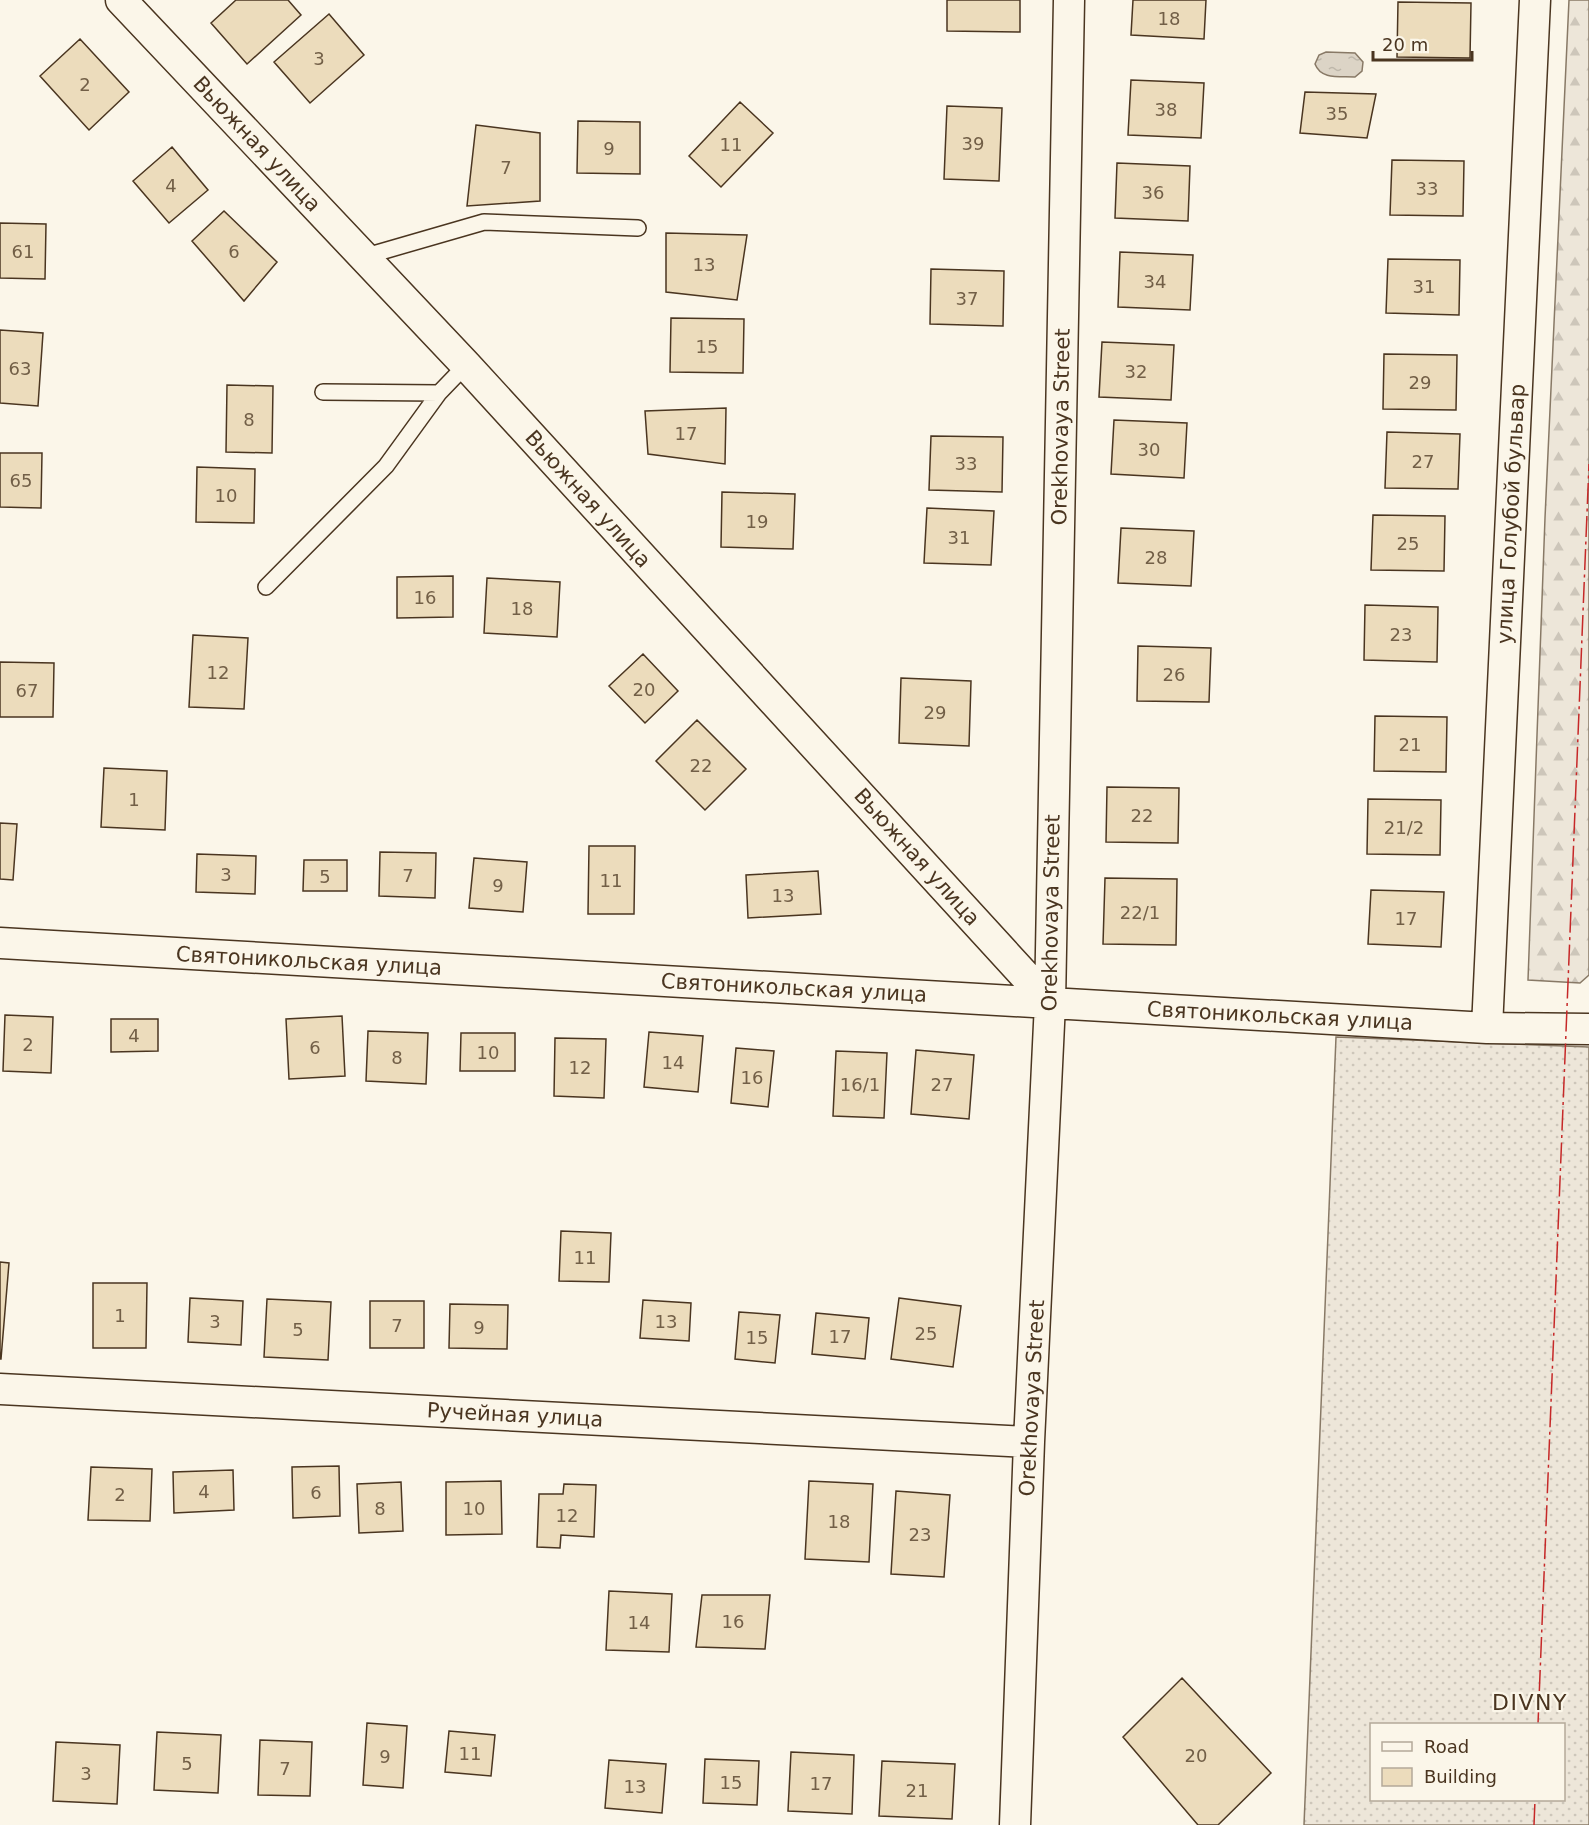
<svg xmlns="http://www.w3.org/2000/svg" width="1589" height="1825" viewBox="0 0 1589 1825" font-family="'DejaVu Sans',sans-serif">
<style>
.grass{fill:url(#grass-dots);stroke:#887966;stroke-width:1.5;fill-rule:evenodd}
.forest{fill:url(#forest-firs);stroke:#887966;stroke-width:1.5}
.water{fill:url(#water-ripples);stroke:#887966;stroke-width:1.5}
.building{fill:#ecdcbc;stroke:#4a3520;stroke-width:1.5}
.lines{fill:none;stroke-linecap:round;stroke-linejoin:round}
.lane-casing{stroke:#4a3520;stroke-width:18}
.street-casing{stroke:#4a3520;stroke-width:33}
.lane{stroke:#fbf6e9;stroke-width:15}
.street{stroke:#fbf6e9;stroke-width:30}
.power{stroke:#c62828;stroke-width:1.5;stroke-dasharray:21 4.5 3 4.5;stroke-linecap:butt}
.labels{text-anchor:middle;dominant-baseline:central;stroke-width:4.5;stroke-linejoin:round;paint-order:stroke}
.number-label{font-size:18px;fill:#725f47}
.street-label{font-size:21px;fill:#4a3520;stroke:#fbf6e9}
.neighbourhood-label{font-size:22px;letter-spacing:1.5px;fill:#4a3520;stroke:#fbf6e9}
</style>
<defs>
<pattern id="grass-dots" width="8" height="8" patternUnits="userSpaceOnUse" patternTransform="scale(1.5)"><rect width="8" height="8" fill="#ede6d9"/><path d="M2 2h.1M6 6h.1" fill="none" stroke="#cdc6ba" stroke-width="1.8" stroke-linecap="round"/></pattern>
<pattern id="forest-firs" width="22" height="20" patternUnits="userSpaceOnUse" patternTransform="scale(1.5)"><rect width="22" height="20" fill="#ede6d9"/><path d="M5 1l3.5 6h-7zM16 11l3.5 6h-7z" fill="#cdc6ba"/></pattern>
<pattern id="water-ripples" width="26" height="14" patternUnits="userSpaceOnUse" patternTransform="scale(1.5)"><rect width="26" height="14" fill="#dcd4c6"/><path d="M2 4q2-2 4 0t4 0M15 11q2-2 4 0t4 0" fill="none" stroke="#beb7aa"/></pattern>
</defs>
<rect width="100%" height="100%" fill="#fbf6e9"/>
<path class="grass" d="M 1336,1037 L 1589,1047 L 1589,1825 L 1304,1825 ZM 1372,1724 L 1564,1724 L 1564,1800 L 1372,1800 Z"/>
<path class="forest" d="M 1569,0 L 1589,0 L 1589,975 L 1580,983 L 1528,980 L 1545,518 Z"/>
<path class="water" d="M 1326,52 L 1355,53 L 1363,62 L 1362,71 L 1355,77 C 1340,76 1321,80 1315,64 L 1319,55 Z"/>
<path class="building" d="M 236,0 L 288,0 L 301,15 L 247,64 L 211,23 Z
M 947,0 L 1020,0 L 1020,32 L 947,31 Z
M 1133,0 L 1206,0 L 1204,39 L 1131,35 Z
M 1398,2 L 1471,3 L 1470,58 L 1397,57 Z
M 329,14 L 364,55 L 310,103 L 274,62 Z
M 80,39 L 129,92 L 89,130 L 40,76 Z
M 1131,80 L 1204,83 L 1201,138 L 1128,135 Z
M 1305,92 L 1376,94 L 1367,138 L 1300,133 Z
M 740,102 L 773,133 L 721,187 L 689,156 Z
M 947,106 L 1002,108 L 999,181 L 944,179 Z
M 578,121 L 640,122 L 640,174 L 577,173 Z
M 476,125 L 540,133 L 540,201 L 467,206 Z
M 172,147 L 208,190 L 169,223 L 133,181 Z
M 1392,160 L 1464,161 L 1463,216 L 1390,215 Z
M 1117,163 L 1190,166 L 1188,221 L 1115,218 Z
M 224,211 L 277,262 L 244,301 L 192,241 Z
M 0,223 L 46,224 L 45,279 L 0,278 Z
M 666,233 L 747,235 L 737,300 L 666,292 Z
M 1120,252 L 1193,255 L 1190,310 L 1118,307 Z
M 1388,259 L 1460,260 L 1459,315 L 1386,313 Z
M 931,269 L 1004,271 L 1003,326 L 930,324 Z
M 671,318 L 744,319 L 743,373 L 670,372 Z
M 0,330 L 43,333 L 38,406 L 0,403 Z
M 1102,342 L 1174,345 L 1171,400 L 1099,397 Z
M 1384,354 L 1457,355 L 1456,410 L 1383,409 Z
M 227,385 L 273,386 L 272,453 L 226,452 Z
M 726,408 L 725,464 L 648,454 L 645,411 Z
M 1114,420 L 1187,423 L 1184,478 L 1111,474 Z
M 1387,432 L 1460,434 L 1458,489 L 1385,488 Z
M 931,436 L 1003,437 L 1002,492 L 929,490 Z
M 0,453 L 42,453 L 41,508 L 0,507 Z
M 197,467 L 255,469 L 254,523 L 196,522 Z
M 722,492 L 795,494 L 793,549 L 721,547 Z
M 927,508 L 994,511 L 991,565 L 924,563 Z
M 1373,515 L 1445,516 L 1444,571 L 1371,570 Z
M 1121,528 L 1194,531 L 1191,586 L 1118,583 Z
M 453,576 L 453,617 L 397,618 L 397,577 Z
M 487,578 L 560,582 L 557,637 L 484,633 Z
M 1365,605 L 1438,607 L 1437,662 L 1364,660 Z
M 193,635 L 248,638 L 244,709 L 189,707 Z
M 1138,646 L 1211,648 L 1209,702 L 1137,701 Z
M 643,654 L 678,691 L 645,723 L 609,686 Z
M 0,662 L 54,663 L 53,717 L 0,717 Z
M 901,678 L 971,681 L 969,746 L 899,743 Z
M 1375,716 L 1447,717 L 1446,772 L 1374,771 Z
M 697,720 L 746,769 L 705,810 L 656,761 Z
M 104,768 L 167,771 L 165,830 L 101,827 Z
M 1107,787 L 1179,788 L 1178,843 L 1106,842 Z
M 1368,799 L 1441,800 L 1440,855 L 1367,854 Z
M 0,823 L 17,824 L 13,880 L 0,879 Z
M 589,846 L 635,846 L 634,914 L 588,914 Z
M 380,852 L 436,853 L 435,898 L 379,896 Z
M 197,854 L 256,856 L 255,894 L 196,892 Z
M 474,858 L 527,862 L 523,912 L 469,908 Z
M 304,860 L 347,860 L 347,891 L 303,891 Z
M 818,871 L 821,914 L 748,918 L 746,875 Z
M 1105,878 L 1177,879 L 1176,945 L 1103,944 Z
M 1371,890 L 1444,892 L 1441,947 L 1368,944 Z
M 5,1015 L 53,1017 L 51,1073 L 3,1071 Z
M 342,1016 L 345,1076 L 289,1079 L 286,1019 Z
M 111,1019 L 158,1019 L 158,1051 L 111,1052 Z
M 368,1031 L 428,1033 L 426,1084 L 366,1081 Z
M 649,1032 L 703,1036 L 698,1092 L 644,1087 Z
M 461,1033 L 515,1033 L 515,1071 L 460,1071 Z
M 555,1038 L 606,1039 L 604,1098 L 554,1096 Z
M 736,1048 L 774,1051 L 768,1107 L 731,1103 Z
M 916,1050 L 974,1055 L 969,1119 L 911,1114 Z
M 836,1051 L 887,1053 L 884,1118 L 833,1116 Z
M 561,1231 L 611,1233 L 609,1282 L 559,1281 Z
M 0,1262 L 9,1263 L 1,1359 L 0,1359 Z
M 93,1283 L 147,1283 L 146,1348 L 93,1348 Z
M 190,1298 L 243,1301 L 241,1345 L 188,1342 Z
M 899,1298 L 961,1306 L 953,1367 L 891,1359 Z
M 267,1299 L 331,1302 L 328,1360 L 264,1357 Z
M 643,1300 L 691,1303 L 689,1341 L 640,1338 Z
M 370,1301 L 424,1301 L 424,1348 L 370,1348 Z
M 450,1304 L 508,1305 L 507,1349 L 449,1348 Z
M 739,1312 L 780,1315 L 775,1363 L 735,1359 Z
M 816,1313 L 869,1318 L 865,1359 L 812,1354 Z
M 339,1466 L 340,1516 L 293,1518 L 292,1467 Z
M 91,1467 L 152,1469 L 150,1521 L 88,1520 Z
M 233,1470 L 234,1510 L 174,1513 L 173,1472 Z
M 501,1481 L 502,1534 L 446,1535 L 446,1482 Z
M 809,1481 L 873,1484 L 869,1562 L 805,1559 Z
M 401,1482 L 403,1531 L 359,1533 L 357,1484 Z
M 564,1484 L 596,1485 L 594,1537 L 561,1535 L 560,1548 L 537,1547 L 539,1494 L 563,1494 Z
M 896,1491 L 950,1495 L 944,1577 L 891,1574 Z
M 609,1591 L 672,1594 L 669,1652 L 606,1650 Z
M 702,1595 L 770,1595 L 765,1649 L 696,1647 Z
M 1182,1678 L 1271,1773 L 1218,1825 L 1198,1825 L 1123,1737 Z
M 367,1723 L 407,1726 L 403,1788 L 363,1785 Z
M 449,1731 L 495,1735 L 491,1776 L 445,1772 Z
M 157,1732 L 221,1735 L 218,1793 L 154,1790 Z
M 260,1740 L 312,1742 L 310,1796 L 258,1795 Z
M 56,1742 L 120,1745 L 117,1804 L 53,1801 Z
M 791,1752 L 854,1755 L 852,1814 L 788,1811 Z
M 705,1759 L 759,1761 L 757,1805 L 703,1803 Z
M 609,1760 L 666,1764 L 662,1813 L 605,1808 Z
M 882,1761 L 955,1764 L 952,1819 L 879,1816 Z"/>
<g class="lines">
<g class="lane-casing">
<path id="lane" d="M 363,257 L 484,222 L 638,228
M 323,392 L 439,393
M 266,587 L 386,466 L 439,393 L 466,365"/>
</g>
<g class="street-casing">
<path id="street" d="M 121,0 L 466,365 L 1050,1003
M 0,943 L 1487,1028 L 1589,1029
M 1487,1028 L 1535,0
M 0,1389 L 1029,1442
M 1015,1825 L 1029,1442 L 1050,1003 L 1069,0"/>
</g>
<use href="#lane" class="lane"/>
<use href="#street" class="street"/>
<path class="power" d="M 1538,1724 L 1589,464
M 1534,1825 L 1535,1800"/>
</g>
<g class="labels">
<g class="number-label">
<text x="1169" y="18">18</text>
<text x="319" y="58">3</text>
<text x="85" y="84">2</text>
<text x="1166" y="109">38</text>
<text x="1337" y="113">35</text>
<text x="973" y="143">39</text>
<text x="731" y="144">11</text>
<text x="609" y="148">9</text>
<text x="506" y="167">7</text>
<text x="171" y="185">4</text>
<text x="1427" y="188">33</text>
<text x="1153" y="192">36</text>
<text x="23" y="251">61</text>
<text x="234" y="251">6</text>
<text x="704" y="264">13</text>
<text x="1155" y="281">34</text>
<text x="1424" y="286">31</text>
<text x="967" y="298">37</text>
<text x="707" y="346">15</text>
<text x="20" y="368">63</text>
<text x="1136" y="371">32</text>
<text x="1420" y="382">29</text>
<text x="249" y="419">8</text>
<text x="686" y="433">17</text>
<text x="1149" y="449">30</text>
<text x="1423" y="461">27</text>
<text x="966" y="463">33</text>
<text x="21" y="480">65</text>
<text x="226" y="495">10</text>
<text x="757" y="521">19</text>
<text x="959" y="537">31</text>
<text x="1408" y="543">25</text>
<text x="1156" y="557">28</text>
<text x="425" y="597">16</text>
<text x="522" y="608">18</text>
<text x="1401" y="634">23</text>
<text x="218" y="672">12</text>
<text x="1174" y="674">26</text>
<text x="644" y="689">20</text>
<text x="27" y="690">67</text>
<text x="935" y="712">29</text>
<text x="1410" y="744">21</text>
<text x="701" y="765">22</text>
<text x="134" y="799">1</text>
<text x="1142" y="815">22</text>
<text x="1404" y="827">21/2</text>
<text x="226" y="874">3</text>
<text x="408" y="875">7</text>
<text x="325" y="876">5</text>
<text x="611" y="880">11</text>
<text x="498" y="885">9</text>
<text x="783" y="895">13</text>
<text x="1140" y="912">22/1</text>
<text x="1406" y="918">17</text>
<text x="134" y="1035">4</text>
<text x="28" y="1044">2</text>
<text x="315" y="1047">6</text>
<text x="488" y="1052">10</text>
<text x="397" y="1057">8</text>
<text x="673" y="1062">14</text>
<text x="580" y="1067">12</text>
<text x="752" y="1077">16</text>
<text x="860" y="1084">16/1</text>
<text x="942" y="1084">27</text>
<text x="585" y="1257">11</text>
<text x="120" y="1315">1</text>
<text x="215" y="1321">3</text>
<text x="666" y="1321">13</text>
<text x="397" y="1325">7</text>
<text x="479" y="1327">9</text>
<text x="298" y="1329">5</text>
<text x="926" y="1333">25</text>
<text x="840" y="1336">17</text>
<text x="757" y="1337">15</text>
<text x="204" y="1491">4</text>
<text x="316" y="1492">6</text>
<text x="120" y="1494">2</text>
<text x="380" y="1508">8</text>
<text x="474" y="1508">10</text>
<text x="567" y="1515">12</text>
<text x="839" y="1521">18</text>
<text x="920" y="1534">23</text>
<text x="733" y="1621">16</text>
<text x="639" y="1622">14</text>
<text x="470" y="1753">11</text>
<text x="1196" y="1755">20</text>
<text x="385" y="1756">9</text>
<text x="187" y="1763">5</text>
<text x="285" y="1768">7</text>
<text x="86" y="1773">3</text>
<text x="731" y="1782">15</text>
<text x="821" y="1783">17</text>
<text x="635" y="1786">13</text>
<text x="917" y="1790">21</text>
</g>
<g class="street-label">
<text transform="translate(257 144) rotate(47)">Вьюжная улица</text>
<text transform="translate(1061 427) rotate(-89)">Orekhovaya Street</text>
<text transform="translate(588 499) rotate(48)">Вьюжная улица</text>
<text transform="translate(1511 514) rotate(-87)">улица Голубой бульвар</text>
<text transform="translate(917 857) rotate(48)">Вьюжная улица</text>
<text transform="translate(1051 913) rotate(-89)">Orekhovaya Street</text>
<text transform="translate(309 961) rotate(3)">Святоникольская улица</text>
<text transform="translate(794 988) rotate(3)">Святоникольская улица</text>
<text transform="translate(1280 1016) rotate(3)">Святоникольская улица</text>
<text transform="translate(1032 1398) rotate(-87)">Orekhovaya Street</text>
<text transform="translate(515 1415) rotate(3)">Ручейная улица</text>
</g>
<g class="neighbourhood-label">
<text x="1530" y="1702">DIVNY</text>
</g>
</g>
<rect x="1370" y="1723" width="195" height="78" fill="#fbf6e9" stroke="#b4a999" stroke-width="1.5"/>
<rect x="1382" y="1742" width="30" height="9" fill="#fbf6e9" stroke="#b4a999" stroke-width="1.5"/>
<text x="1424" y="1753" font-size="18" fill="#4a3520">Road</text>
<rect x="1382" y="1768" width="30" height="18" fill="#ecdcbc" stroke="#b4a999" stroke-width="1.5"/>
<text x="1424" y="1783" font-size="18" fill="#4a3520">Building</text>
<path d="M1373 51v9h99v-9" fill="none" stroke="#4a3520" stroke-width="3"/>
<text x="1382" y="51" font-size="18" fill="#4a3520" stroke="#fbf6e9" stroke-width="4.5" paint-order="stroke">20 m</text>
</svg>
